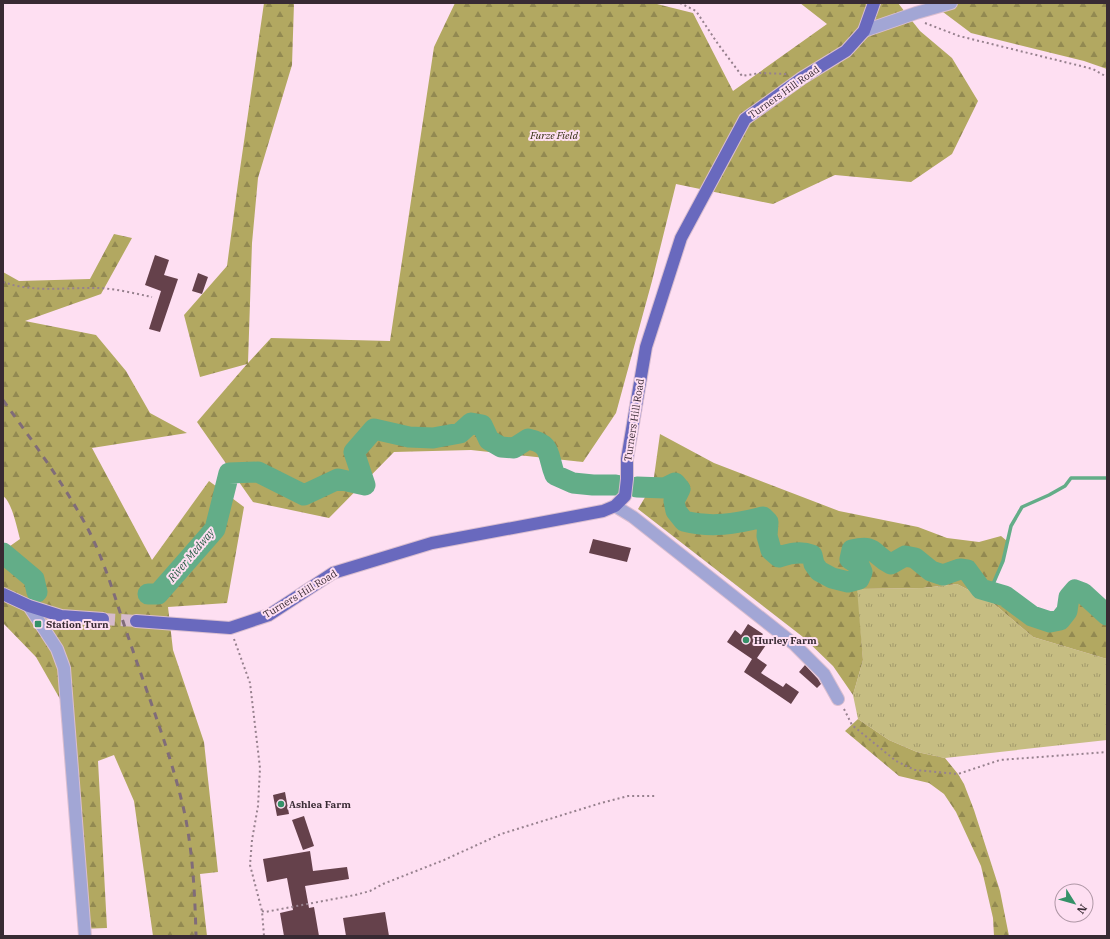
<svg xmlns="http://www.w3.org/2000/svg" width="1110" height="939" viewBox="0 0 1110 939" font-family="'IBM Plex Serif',serif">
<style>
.grass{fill:url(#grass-tufts)}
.forest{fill:url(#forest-firs)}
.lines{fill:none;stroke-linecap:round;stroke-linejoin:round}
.stream{stroke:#63ad88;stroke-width:3.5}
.river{stroke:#63ad88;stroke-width:21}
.building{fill:#65414b}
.major-tunnel{stroke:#d6bbcc;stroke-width:12;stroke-dasharray:12 6;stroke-linecap:butt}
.minor-casing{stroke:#dabed0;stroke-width:14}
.major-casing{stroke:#dabed0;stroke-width:14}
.path{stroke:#97818e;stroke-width:2;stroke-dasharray:2 3;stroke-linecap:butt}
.minor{stroke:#a2a6d5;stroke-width:12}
.major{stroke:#6969be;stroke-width:12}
.rail{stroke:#806c79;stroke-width:3;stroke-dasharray:7 7;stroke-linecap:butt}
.poi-dot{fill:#359168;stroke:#fedff2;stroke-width:1.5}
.labels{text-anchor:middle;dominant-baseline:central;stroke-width:4;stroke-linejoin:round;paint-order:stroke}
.street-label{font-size:10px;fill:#382a33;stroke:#fedff2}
.park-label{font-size:10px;font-style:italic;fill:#2f2a0a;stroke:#fedff2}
.poi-label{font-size:10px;font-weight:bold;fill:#382a33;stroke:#fedff2;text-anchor:start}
.water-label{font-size:11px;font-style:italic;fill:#21593f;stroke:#fedff2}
</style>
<defs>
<pattern id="grass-tufts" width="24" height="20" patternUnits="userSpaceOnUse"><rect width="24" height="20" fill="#c6bd82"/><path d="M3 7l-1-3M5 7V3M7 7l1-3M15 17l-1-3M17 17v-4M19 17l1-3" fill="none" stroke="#a29a6b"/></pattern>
<pattern id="forest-firs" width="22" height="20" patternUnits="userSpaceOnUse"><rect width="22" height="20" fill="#b2a861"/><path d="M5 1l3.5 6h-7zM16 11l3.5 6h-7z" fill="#928951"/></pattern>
</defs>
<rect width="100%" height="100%" fill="#fedff2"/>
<path class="grass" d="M 957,584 L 992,602 L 1033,637 L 1107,659 L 1107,740 L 945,758 L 917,752 L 889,740 L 858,719 L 853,695 L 863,660 L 856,589 L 923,588 Z"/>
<path class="forest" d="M 264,3 L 294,3 L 292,65 L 258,178 L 252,243 L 248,363 L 271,338 L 390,341 L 434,47 L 455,3 L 653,3 L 693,13 L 733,91 L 827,24 L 800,3 L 898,3 L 920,31 L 952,58 L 978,101 L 952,154 L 911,182 L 835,175 L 773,204 L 676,184 L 652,281 L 616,413 L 583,462 L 471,450 L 394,452 L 329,518 L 253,502 L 197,422 L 247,364 L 200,377 L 184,315 L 227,266 L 238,183 Z
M 931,3 L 1107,3 L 1107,69 L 1084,61 L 971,33 Z
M 114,234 L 132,238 L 101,294 L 25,321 L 96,335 L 126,371 L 150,413 L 187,433 L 92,448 L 152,560 L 209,481 L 244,507 L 227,603 L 168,607 L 173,650 L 204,742 L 218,872 L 200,874 L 207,936 L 153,936 L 134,801 L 114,755 L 98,761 L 107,928 L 79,929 L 60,699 L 36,657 L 3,623 L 3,551 L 20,539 C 17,528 12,502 3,496 L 3,272 L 19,281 L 90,279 Z
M 660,434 L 714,463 L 839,511 L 918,527 L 947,538 L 979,542 L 1001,536 L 1007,541 L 1003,561 L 990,591 L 1005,596 L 1032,616 L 1050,622 L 1060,620 L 1067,611 L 1069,597 L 1075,590 L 1083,593 L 1107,615 L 1107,659 L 1033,637 L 992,602 L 957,584 L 923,588 L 857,589 L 863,660 L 853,695 L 833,666 L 803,637 L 638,509 L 653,484 Z
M 858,719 L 889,740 L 917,752 L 945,758 L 958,774 L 964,784 L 974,810 L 1000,891 L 1009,936 L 994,936 L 993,918 L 981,866 L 956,812 L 944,794 L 929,783 L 899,776 L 845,731 Z"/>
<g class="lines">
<path class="stream" d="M 990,591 L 1003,561 L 1011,526 L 1022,507 L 1049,495 L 1065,486 L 1071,478 L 1107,478"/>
<path class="river" d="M 637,487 L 665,488 L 675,483 L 680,489 L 674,501 L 676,511 L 684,521 C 711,528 736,524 763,517 L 768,522 L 767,536 L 771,550 L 779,557 C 791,553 801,551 812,555 L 814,564 L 819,571 L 832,578 L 848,582 L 859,579 L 862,572 L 859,565 L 850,559 L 852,550 C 877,544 872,555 891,564 L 905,556 L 915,558 L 931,571 L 943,575 L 960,569 L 967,570 L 981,589 L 1005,596 L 1032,616 L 1050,622 L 1060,620 L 1067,611 L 1069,597 L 1075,590 L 1083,593 L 1107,615
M 3,553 L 34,579 L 37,592
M 148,594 L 158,594 L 215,529 L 229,473 L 258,472 L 304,495 L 338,479 L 365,485 L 354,452 L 374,429 L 409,437 L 433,438 L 460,433 L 471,423 L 482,425 L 489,440 L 501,447 L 514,448 L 528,439 C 553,444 547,456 555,475 L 573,483 L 593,485 L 616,485"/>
</g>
<path class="building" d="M 155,255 L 169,260 L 164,275 L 178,279 L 160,332 L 149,329 L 161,291 L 145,285 Z
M 198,273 L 208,277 L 202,294 L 192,291 Z
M 593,539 L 631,548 L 627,562 L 589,553 Z
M 748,624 L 763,634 L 761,637 L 768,642 L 757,658 L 767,665 L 761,673 L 783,687 L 786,683 L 799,692 L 791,704 L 744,672 L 752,659 L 727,642 L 735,630 L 741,635 Z
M 805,665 L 818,679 L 821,684 L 817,688 L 799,672 Z
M 285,792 L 289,814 L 277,816 L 273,795 Z
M 304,816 L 314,846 L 303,850 L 292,820 Z
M 310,851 L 313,871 L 347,867 L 349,879 L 305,886 L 309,908 L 314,907 L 319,936 L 284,936 L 280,913 L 293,910 L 287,878 L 267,882 L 263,859 Z
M 385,912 L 389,936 L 346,936 L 343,918 Z"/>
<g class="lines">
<path class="major-tunnel" d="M 103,619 L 136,621"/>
<g class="minor-casing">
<path id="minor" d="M 864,31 L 916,13 L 951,3
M 615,506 L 633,517 L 794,644 L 824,674 L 838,699
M 29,606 L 57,649 L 64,668 L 85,936"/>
</g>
<g class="major-casing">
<path id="major" d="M 3,594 L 29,606 L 61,616 L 103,619
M 136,621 L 230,628 L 269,615 L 333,573 L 432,543 L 603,511 L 615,506 L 625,496 L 627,479 L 627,459 L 646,347 L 681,238 L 745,119 L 802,78 L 846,51 L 864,31 L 874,3"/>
</g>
<path class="path" d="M 680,3 L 696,11 L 718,44 L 742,76 L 760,73 L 787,74
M 925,23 L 959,36 L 1093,69 L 1107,77
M 3,282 C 31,292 60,288 89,288 C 110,287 132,293 152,297
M 234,639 L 250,683 L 260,768 L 258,806 L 252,840 L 250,865 L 262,911 L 264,936
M 844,709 L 852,725 L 896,761 L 915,770 L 958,774 L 1000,760 L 1107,752
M 262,911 L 265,912 L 355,895 L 370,891 L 383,884 L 444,860 L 501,834 L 601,803 L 628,796 L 657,796"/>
<use href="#minor" class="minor"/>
<use href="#major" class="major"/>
<path class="rail" d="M 3,400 C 33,442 65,485 89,531 C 107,567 117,605 130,642 C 149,699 172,756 185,815 C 193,855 195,896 196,936"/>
</g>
<g class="poi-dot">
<rect x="34" y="620" width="8" height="8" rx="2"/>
<circle cx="746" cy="640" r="4"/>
<circle cx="281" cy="804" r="4"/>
</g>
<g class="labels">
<g class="street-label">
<text transform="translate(784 92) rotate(-35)">Turners Hill Road</text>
<text transform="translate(634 420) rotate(-81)">Turners Hill Road</text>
<text transform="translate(300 594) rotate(-31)">Turners Hill Road</text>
</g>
<g class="park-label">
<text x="554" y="135">Furze Field</text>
</g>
<g class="poi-label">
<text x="46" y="624">Station Turn</text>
<text x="754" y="640">Hurley Farm</text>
<text x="289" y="804">Ashlea Farm</text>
</g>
<g class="water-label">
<text transform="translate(191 555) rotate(-50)">River Medway</text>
</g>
</g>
<rect width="1110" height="939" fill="none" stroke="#382a33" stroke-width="8"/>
<g transform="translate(1074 903) rotate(127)"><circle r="19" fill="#fedff2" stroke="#af97a6"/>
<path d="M0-3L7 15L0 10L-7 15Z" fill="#359168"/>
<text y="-6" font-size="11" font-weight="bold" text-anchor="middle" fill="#382a33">N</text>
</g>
</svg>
